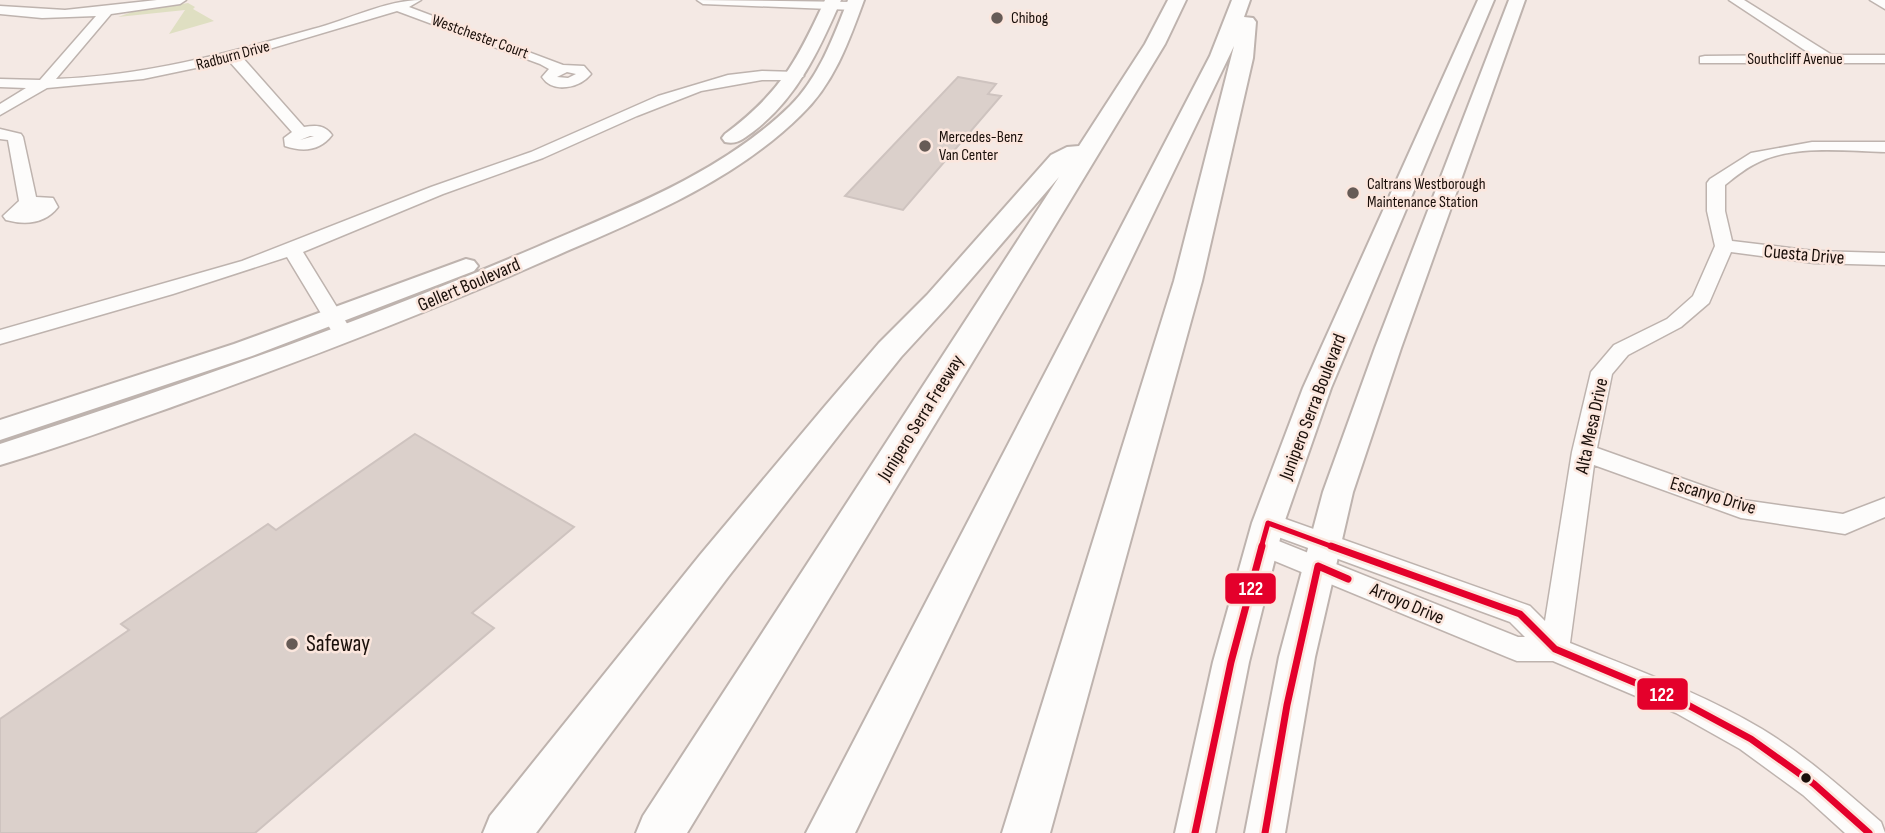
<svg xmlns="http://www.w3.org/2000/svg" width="1885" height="833" viewBox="0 0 1885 833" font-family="'Sofia Sans Condensed',sans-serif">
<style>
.green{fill:#dfdfc2}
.building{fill:#dbd0cb;stroke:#cec3bf;stroke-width:2}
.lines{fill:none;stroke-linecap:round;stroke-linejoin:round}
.minor-casing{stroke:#beb3ae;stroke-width:3}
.major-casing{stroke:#beb3ae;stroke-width:4}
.highway-casing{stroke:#beb3ae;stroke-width:4}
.minor{fill:#fdfcfb;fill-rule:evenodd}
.major{fill:#fdfcfb;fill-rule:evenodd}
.highway{fill:#fdfcfb;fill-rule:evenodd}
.bus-1-far1-casing{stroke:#fbe6dd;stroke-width:10}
.bus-1-casing{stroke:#fbe6dd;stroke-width:12}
.bus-1-far1{stroke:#e4002b;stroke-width:5}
.bus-1{stroke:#e4002b;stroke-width:7}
.poi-dot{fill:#665b56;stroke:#fbe6dd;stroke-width:2.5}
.bus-dot{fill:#1a0f0a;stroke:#fbe6dd;stroke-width:2.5}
.labels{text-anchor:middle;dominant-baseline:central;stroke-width:5;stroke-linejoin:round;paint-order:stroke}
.far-poi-label{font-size:16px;fill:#1a0f0a;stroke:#fbe6dd;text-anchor:start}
.far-street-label{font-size:16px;fill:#1a0f0a;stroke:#fbe6dd}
.street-label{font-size:19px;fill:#1a0f0a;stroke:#fbe6dd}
.near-poi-label{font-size:23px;fill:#1a0f0a;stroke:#fbe6dd;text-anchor:start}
.line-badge{stroke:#fbe6dd;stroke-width:2.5}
.badge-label{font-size:19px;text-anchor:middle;font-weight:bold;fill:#fff}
</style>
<rect width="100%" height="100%" fill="#f4e9e4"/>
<path class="green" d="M 188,3 L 195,7 L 193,9 L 214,21 L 169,34 L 185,10 L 118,17 L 132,12 Z"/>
<path class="building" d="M 958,77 L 996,84 L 988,94 L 1001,96 L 903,210 L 845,196 Z
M 415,434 L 574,527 L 472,613 L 494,628 L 255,833 L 0,833 L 0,719 L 129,630 L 121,624 L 268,524 L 276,530 Z"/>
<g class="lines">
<g class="minor-casing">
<path id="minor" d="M 157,0 L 186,0 L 180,4 L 111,14 L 56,79 C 144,76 229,53 313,29 C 348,20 386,0 421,0 L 409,7 L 563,65 L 584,66 L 591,74 C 580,88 553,94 542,77 L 549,69 L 540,64 L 397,11 L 242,57 L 304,127 C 316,125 325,125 332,135 C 320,151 303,152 285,146 L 284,138 L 292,132 L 229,61 L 143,79 L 47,88 L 0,115 L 0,104 L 26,88 L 0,87 L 0,79 L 40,80 L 96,16 L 42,18 L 0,14 L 0,6 L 65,10 ZM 567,72 L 576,74 L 568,78 L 557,77 ZM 310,136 L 314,136 L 300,140 Z
M 697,0 L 854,2 L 860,6 L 854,10 L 703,4 Z
M 1729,0 L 1744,0 L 1832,55 L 1885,55 L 1885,63 L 1700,63 L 1700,57 L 1705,56 L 1812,55 Z
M 1870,0 L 1885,0 L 1885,9 Z
M 762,71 L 797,72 L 804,76 L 797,80 L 762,80 L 701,91 L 637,116 L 543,158 L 443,194 L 303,252 L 354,335 L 351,340 L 337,340 L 287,257 L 173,294 L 0,344 L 0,330 L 242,261 L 431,187 L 531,152 L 658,96 L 728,75 Z
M 0,129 L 21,134 L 23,137 L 36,197 L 53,198 L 58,207 C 45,224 25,225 6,220 L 3,216 L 19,201 L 8,140 L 0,139 Z
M 1812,142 L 1885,142 L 1885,152 C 1846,151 1798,145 1761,161 C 1747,167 1736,176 1725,185 L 1725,211 L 1732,241 L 1814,251 L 1885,253 L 1885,265 L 1814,263 L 1731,252 L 1709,303 L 1681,327 L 1628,355 L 1612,374 L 1597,448 L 1743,500 L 1843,514 L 1885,498 L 1885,517 L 1845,534 L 1741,518 L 1594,465 L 1570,643 C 1634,669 1702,693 1762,729 C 1805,755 1843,789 1881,822 L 1885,833 L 1845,833 L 1803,795 L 1740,749 L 1676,713 L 1553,661 L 1517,661 L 1507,657 L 1253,552 L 1249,545 L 1253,538 L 1262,535 L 1271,538 L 1518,637 L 1525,637 L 1510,622 L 1259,530 L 1255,523 L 1259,516 L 1268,513 L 1277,516 L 1530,606 L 1545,621 L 1572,452 L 1591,372 L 1614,345 L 1667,319 L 1693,296 L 1715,246 L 1707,211 L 1707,183 L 1710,179 L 1751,153 Z"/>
</g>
<g class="major-casing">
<path id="major" d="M 825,0 L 841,0 C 819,50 798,97 754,131 C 744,138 738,145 725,142 L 722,138 L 725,134 C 780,93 797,61 825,0 Z
M 848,0 L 864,0 C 849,41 834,84 801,115 C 728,187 628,224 535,265 C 419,316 300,361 180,404 C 121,425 61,447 0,465 L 0,444 C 182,385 361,322 537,247 C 625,209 720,174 790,106 C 819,77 833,38 848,0 Z
M 1478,0 L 1494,0 L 1331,388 L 1284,523 L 1249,662 L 1215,833 L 1175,833 L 1213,662 L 1252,523 L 1303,388 Z
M 1509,0 L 1525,0 L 1401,348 L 1353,492 L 1315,657 L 1285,833 L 1245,833 L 1279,657 L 1323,492 L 1375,348 Z
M 466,259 L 474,261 L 478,266 L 474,271 L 252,356 L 0,440 L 0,420 L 234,344 Z"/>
</g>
<g class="highway-casing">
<path id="highway" d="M 1168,0 L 1186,0 L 1165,44 L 687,833 L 636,833 L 643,816 L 1059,177 L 947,307 L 901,357 L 849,422 L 728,577 L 536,833 L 483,833 L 490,816 L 700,555 L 825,406 L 879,343 L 927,295 L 1051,155 L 1067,147 L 1079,146 L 1145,44 Z
M 1232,0 L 1250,0 L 1244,17 L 1253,18 L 1256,22 L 1253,58 L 1202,281 L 1050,833 L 1002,833 L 1174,281 L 1234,46 L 855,833 L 806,833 L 1210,56 Z"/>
</g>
<use href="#minor" class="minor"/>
<use href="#major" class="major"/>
<use href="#highway" class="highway"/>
<g class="bus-1-far1-casing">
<path id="bus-1-far1" d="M 1261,548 L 1268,523 L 1336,548"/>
</g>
<g class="bus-1-casing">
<path id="bus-1" d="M 1331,546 L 1520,614 L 1555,649 L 1686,704 L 1751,739 L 1814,784 L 1869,833
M 1195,833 L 1231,662 L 1262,546
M 1265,833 L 1287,705 L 1318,566 L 1348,579"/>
</g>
<use href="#bus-1-far1" class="bus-1-far1"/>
<use href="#bus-1" class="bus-1"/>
</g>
<g class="poi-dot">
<circle cx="997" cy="18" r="7"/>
<circle cx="925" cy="146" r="7"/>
<circle cx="1353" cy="193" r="7"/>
<circle cx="292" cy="644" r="7"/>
</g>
<circle class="bus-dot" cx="1806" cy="778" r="6"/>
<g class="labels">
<g class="far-poi-label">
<text x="1011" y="18">Chibog</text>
<text x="939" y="137">Mercedes-Benz<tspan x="939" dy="18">Van Center</tspan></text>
<text x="1367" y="184">Caltrans Westborough<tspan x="1367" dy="18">Maintenance Station</tspan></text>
</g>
<g class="far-street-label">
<text transform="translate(480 37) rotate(20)">Westchester Court</text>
<text transform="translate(233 56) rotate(-15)">Radburn Drive</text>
<text x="1795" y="59">Southcliff Avenue</text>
</g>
<g class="street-label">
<text transform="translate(1804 255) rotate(5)">Cuesta Drive</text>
<text transform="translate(469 285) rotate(-23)">Gellert Boulevard</text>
<text transform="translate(1313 407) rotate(-69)">Junipero Serra Boulevard</text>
<text transform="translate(921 418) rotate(-58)">Junipero Serra Freeway</text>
<text transform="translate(1592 426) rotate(-78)">Alta Mesa Drive</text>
<text transform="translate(1713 496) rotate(17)">Escanyo Drive</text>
<text transform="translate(1407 604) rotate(23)">Arroyo Drive</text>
</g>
<g class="near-poi-label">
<text x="306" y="644">Safeway</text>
</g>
</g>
<g class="line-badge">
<rect x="1224" y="572" width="53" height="33" rx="7" fill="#e4002b"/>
<rect x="1636" y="677" width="53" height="34" rx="7" fill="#e4002b"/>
</g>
<g class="badge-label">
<text x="1251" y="595">122</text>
<text x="1662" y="701">122</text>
</g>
</svg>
